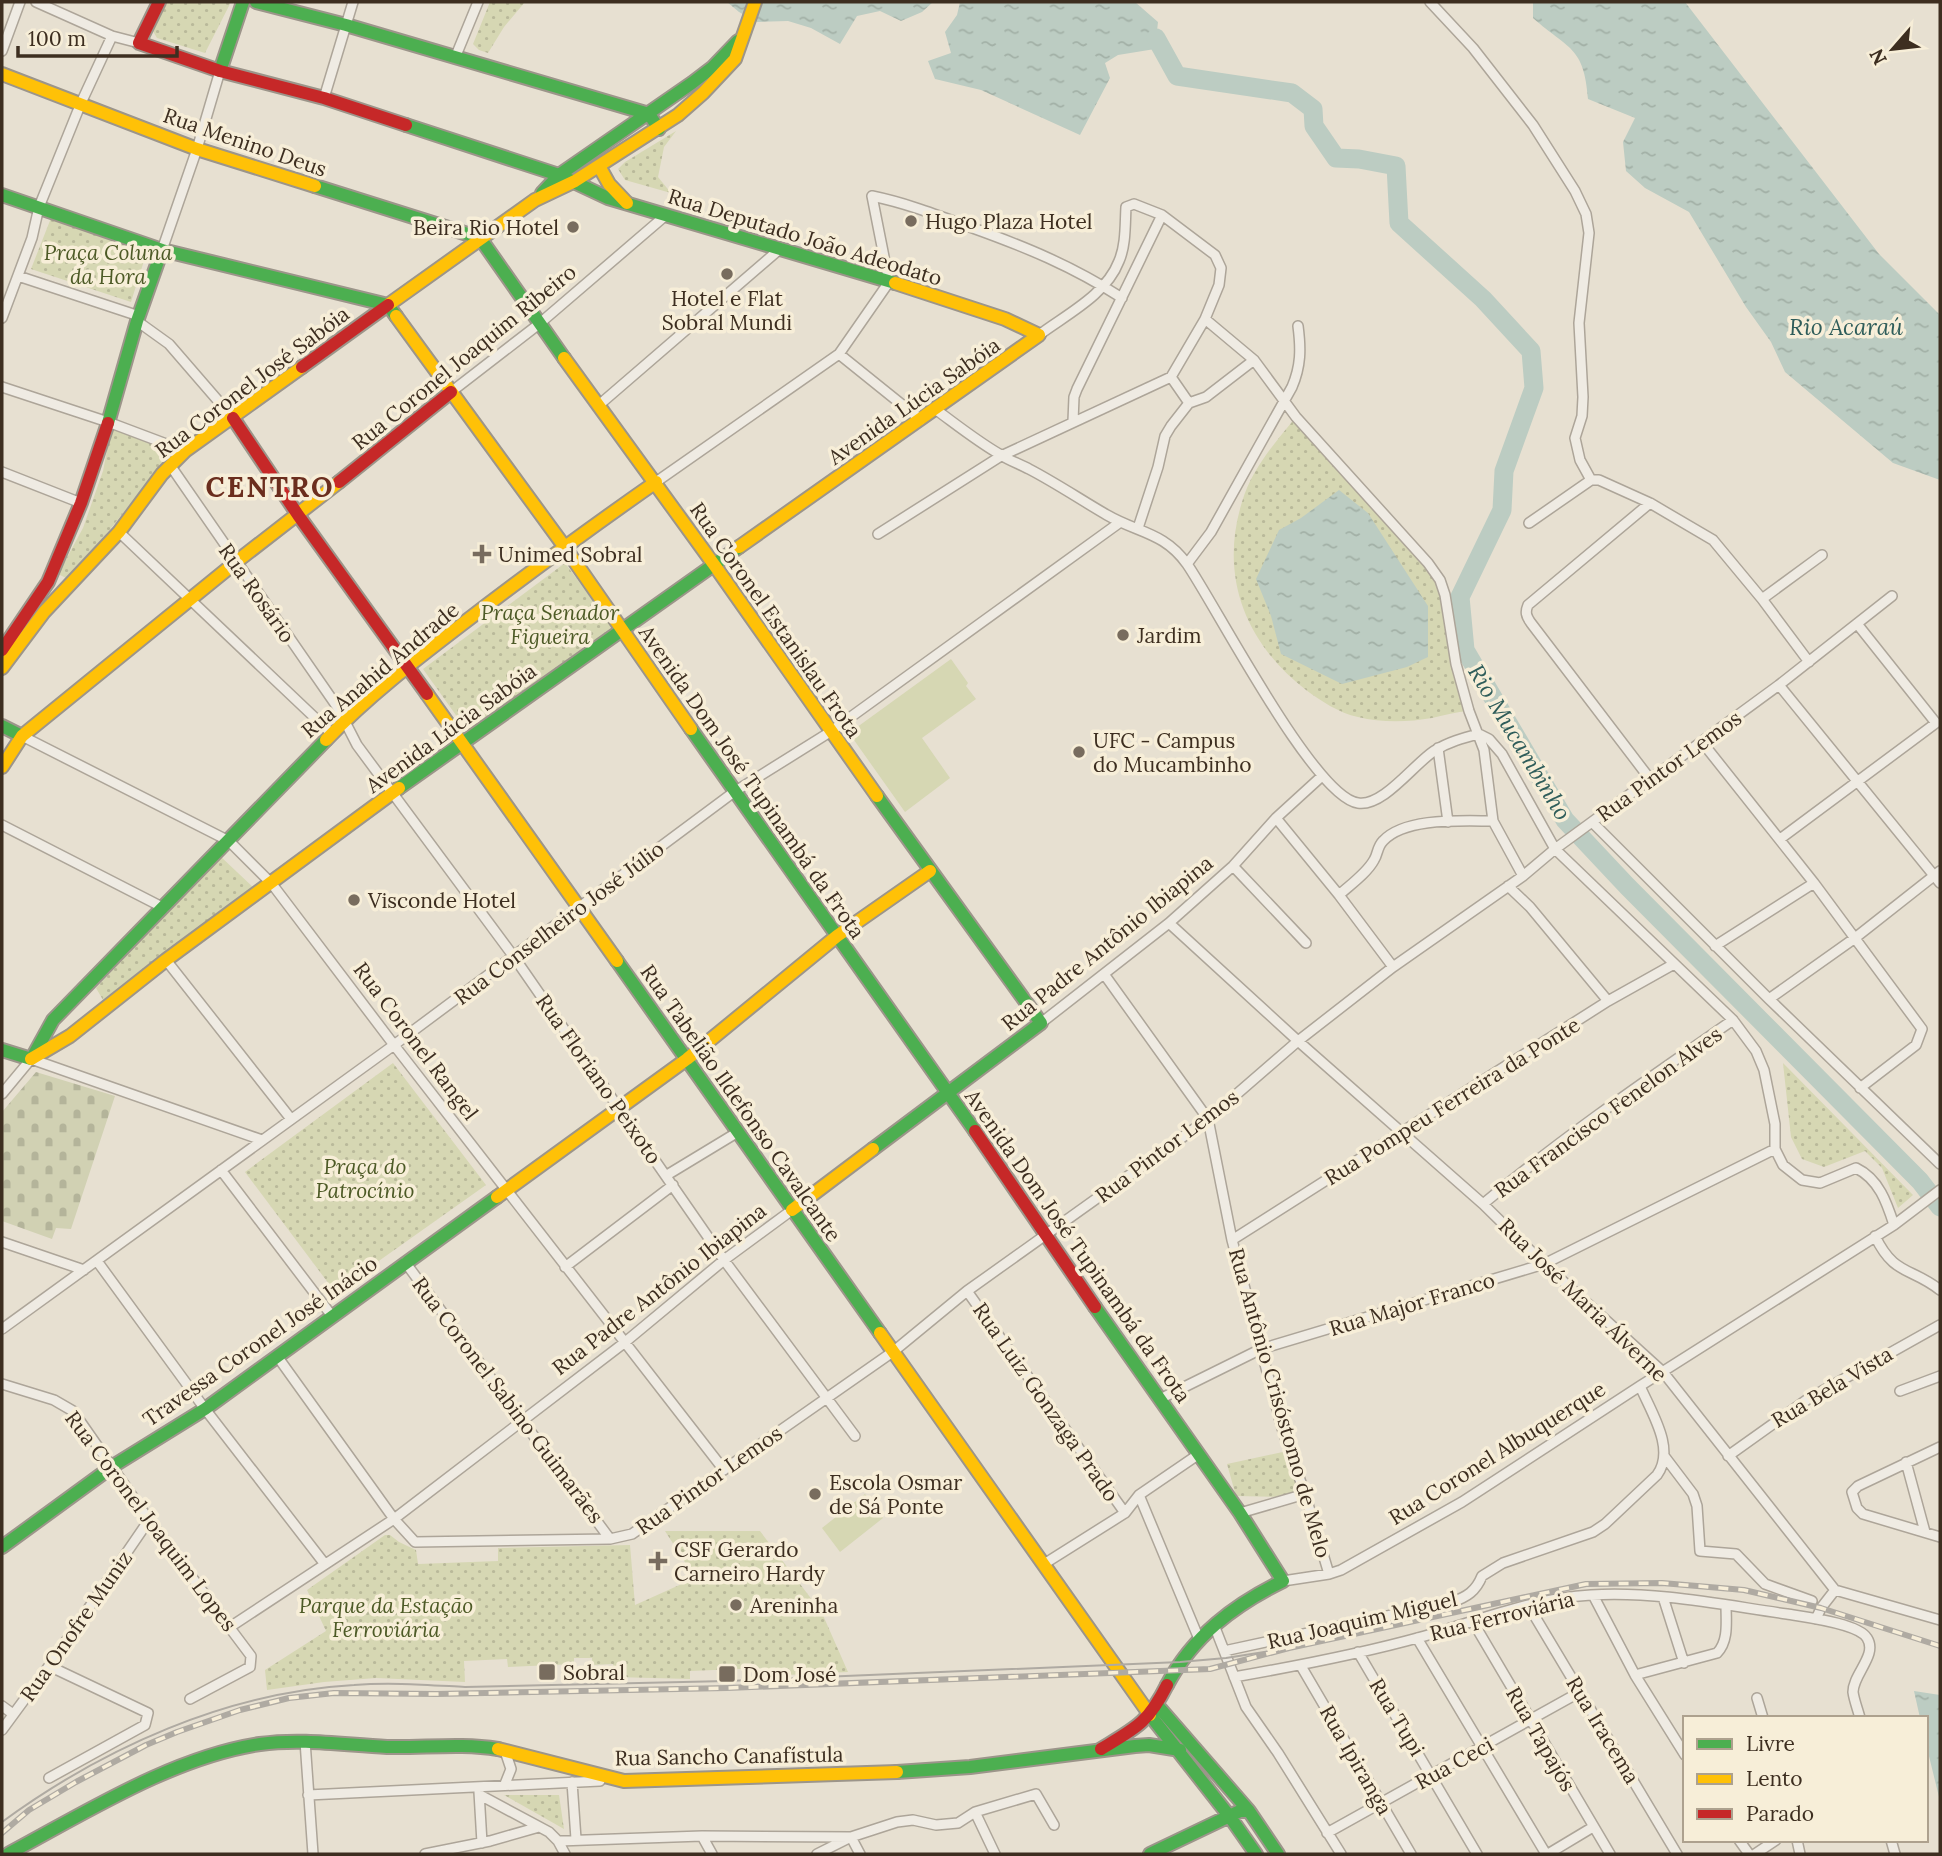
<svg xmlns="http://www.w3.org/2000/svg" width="1942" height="1856" viewBox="0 0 1942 1856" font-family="Lora,serif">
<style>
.green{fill:#d6d7b3}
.cemetery{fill:url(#cemetery-stones)}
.park{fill:url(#park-dots)}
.water{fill:url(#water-ripples)}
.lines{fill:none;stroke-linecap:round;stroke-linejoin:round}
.river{stroke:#bcccc2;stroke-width:19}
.street-casing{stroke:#ada599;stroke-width:12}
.fast-casing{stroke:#9c958a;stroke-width:16}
.slow-casing{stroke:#9c958a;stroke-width:16}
.jam-casing{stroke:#9c958a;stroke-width:16}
.street{stroke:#efebe3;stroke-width:9}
.fast{stroke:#4caf50;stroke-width:12}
.slow{stroke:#ffc107;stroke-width:12}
.jam{stroke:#c62828;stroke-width:12}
.tram{stroke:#afaaa2;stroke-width:2}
.rail-casing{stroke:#afaaa2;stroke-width:6}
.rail{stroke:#f7eed8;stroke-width:3.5;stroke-dasharray:10;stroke-linecap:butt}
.poi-dot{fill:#786c5e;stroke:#f7eed8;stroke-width:2.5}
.labels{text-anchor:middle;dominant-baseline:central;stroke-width:7;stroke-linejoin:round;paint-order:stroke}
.street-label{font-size:21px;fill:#3d2e20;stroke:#f7eed8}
.poi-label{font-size:21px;fill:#3d2e20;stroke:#f7eed8;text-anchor:start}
.park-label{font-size:21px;font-style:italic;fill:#4d5a26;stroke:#f7eed8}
.water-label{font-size:23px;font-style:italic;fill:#2f5d5a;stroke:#f7eed8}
.district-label{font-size:28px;font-weight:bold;letter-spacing:2px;fill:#6b2e1e;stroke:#f7eed8}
</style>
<defs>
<pattern id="cemetery-stones" width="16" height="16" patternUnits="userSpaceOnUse" patternTransform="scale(1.75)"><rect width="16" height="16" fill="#d1d1b3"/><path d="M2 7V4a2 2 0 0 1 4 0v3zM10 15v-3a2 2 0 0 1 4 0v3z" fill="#b4b49a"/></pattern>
<pattern id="park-dots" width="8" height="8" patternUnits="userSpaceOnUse" patternTransform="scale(1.75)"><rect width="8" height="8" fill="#d6d7b3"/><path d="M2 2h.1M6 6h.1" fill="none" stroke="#b9b99a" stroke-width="1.8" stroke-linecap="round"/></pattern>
<pattern id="water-ripples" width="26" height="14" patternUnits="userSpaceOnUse" patternTransform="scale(1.75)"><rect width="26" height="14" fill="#bcccc2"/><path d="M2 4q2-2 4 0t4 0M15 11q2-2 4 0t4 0" fill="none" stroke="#a2b0a6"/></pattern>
</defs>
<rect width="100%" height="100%" fill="#e7e0d1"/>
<path class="green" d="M 951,659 L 968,683 L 966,686 L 976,699 L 922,738 L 950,778 L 905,812 L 849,733 Z
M 865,1494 L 883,1518 L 840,1552 L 822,1528 Z"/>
<path class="cemetery" d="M 36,1072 L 115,1096 L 71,1229 L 56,1228 L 52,1239 L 2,1221 L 2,1112 Z"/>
<path class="park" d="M 163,2 L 231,2 L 205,53 L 157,38 L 150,26 Z
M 490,2 L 525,2 L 504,27 L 488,53 L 479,50 L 473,44 Z
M 676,131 L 664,147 L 658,177 L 671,193 L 625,180 L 618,169 L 625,162 Z
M 51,218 L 149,245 L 131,302 L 31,269 Z
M 1296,417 L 1440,580 L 1469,711 C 1456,712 1445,715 1432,718 C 1409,722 1382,723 1358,717 C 1339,713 1321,701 1306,690 C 1245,643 1219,576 1242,502 C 1252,468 1275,443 1296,417 Z
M 113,420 L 177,445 L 81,566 L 66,578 L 58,574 L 83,528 L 103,471 Z
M 565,563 L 613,628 L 468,732 L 423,669 Z
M 219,855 L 255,889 L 103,1000 L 96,988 Z
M 393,1063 L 486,1185 L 335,1292 L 245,1172 Z
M 1783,1063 L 1913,1195 L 1898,1208 L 1882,1168 L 1865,1151 L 1824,1167 L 1802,1159 L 1791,1137 Z
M 1292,1450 L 1301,1492 L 1285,1497 L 1236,1496 L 1227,1464 Z
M 665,1531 L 760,1531 L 822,1613 L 848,1672 L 767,1676 L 766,1668 L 690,1671 L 690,1679 L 614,1677 L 613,1664 L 592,1665 L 592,1658 L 574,1658 L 574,1664 L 508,1667 L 507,1659 L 464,1661 L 465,1682 L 376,1678 L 324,1682 L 267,1690 L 265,1670 L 326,1631 L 307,1590 L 385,1535 L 390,1535 L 399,1542 L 416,1550 L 418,1564 L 498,1561 L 498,1548 L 630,1545 L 635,1605 L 695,1578 Z
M 504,1795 L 559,1795 L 564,1829 Z"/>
<path class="water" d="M 727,2 L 933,2 L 922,12 L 901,21 L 880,11 L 857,16 L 840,44 L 811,28 L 788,21 L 757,22 L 739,12 Z
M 960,2 L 1135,2 L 1158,22 L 1155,49 L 1118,55 L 1105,63 L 1110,78 L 1080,135 L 981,90 L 935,79 L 928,61 L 951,53 L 945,32 L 957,15 Z
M 1533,2 L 1685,2 L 1879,254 L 1940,315 L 1940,480 L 1893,463 L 1785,372 L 1771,342 L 1746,307 L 1689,212 L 1645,188 L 1626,171 L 1623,142 L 1635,118 L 1588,99 C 1584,46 1569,50 1533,18 Z
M 1339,490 L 1368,513 L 1428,606 L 1428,657 L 1407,667 L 1342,684 L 1281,654 L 1271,616 L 1256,579 L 1279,530 L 1301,518 Z
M 1914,1691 L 1940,1695 L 1940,1801 L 1926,1744 L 1926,1718 L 1920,1718 Z"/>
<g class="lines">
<path class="river" d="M 1156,38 L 1177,76 L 1292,93 L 1313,109 L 1314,126 L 1336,158 L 1359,159 L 1396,166 L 1399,223 L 1483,299 L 1531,351 L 1534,388 L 1504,471 L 1502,510 L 1460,597 L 1465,650 L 1565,820 L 1627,886 L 1920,1181 L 1940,1207"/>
<g class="street-casing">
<path id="street" d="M 36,2 L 112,36 L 139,43
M 1430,2 L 1473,48 L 1533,125 L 1575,191 L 1586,214 L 1589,233 L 1579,323 L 1583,397 L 1582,416 L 1575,438 L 1580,460 L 1591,480
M 2,51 L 20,2
M 455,58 L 478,2
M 324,98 L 353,2
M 162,250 L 197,149 L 220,71
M 18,276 L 139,316
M 2,318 L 32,238 L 39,207 L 81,103 L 112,36
M 1205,319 L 1254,360 L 1296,417 L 1428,563 L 1440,580 L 1445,595 L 1456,664 L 1469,711 L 1484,750 L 1493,821 L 1523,876
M 137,321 L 169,344 L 233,418
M 1039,335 C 1067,314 1106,295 1119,261 C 1126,245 1125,224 1126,207 L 1134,204 L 1162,215 L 1077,389 L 1074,397 L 1073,421
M 839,354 L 921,420
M 1171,377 L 1189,403
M 2,387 L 108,422 L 185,451
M 451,392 L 539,324 L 666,215
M 599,405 L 781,248
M 935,409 C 957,425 978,442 1001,455 C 1010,461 1020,464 1029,469 C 1056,483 1081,500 1107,515 C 1138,533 1164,532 1187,564 C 1216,606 1314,797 1358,803 C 1383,807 1413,765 1434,751 C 1448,742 1463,738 1479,734
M 170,465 L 338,708 L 357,745 L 514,957 L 724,1260 L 855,1436
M 2,472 L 81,503
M 656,482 L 839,354 L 889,282 L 872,196 C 906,203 937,215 970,227 C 1026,247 1072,266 1122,298
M 1650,503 L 1528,605 C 1525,612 1526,616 1531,623 L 1650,779
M 1529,523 L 1591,480 L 1599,480 L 1650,503 L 1713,540 L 1762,599 L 1809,662
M 1138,528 L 1158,467 L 1165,436 L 1171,426 L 1189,403 L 1206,397 L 1254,360
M 119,532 L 331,733
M 878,534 L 1001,456 L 1171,377 L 1205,319 L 1219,285 L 1221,268 L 1215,255 L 1162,215
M 1187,564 L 1211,532 L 1292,387 C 1301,366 1301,349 1298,326
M 1762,599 L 1822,555
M 1779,685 L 1940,883
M 1479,734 L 1489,739 L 1502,754 L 1555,849 L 1733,1020 L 1756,1051 L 1764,1070 L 1775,1124 L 1775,1149 L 1783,1165 L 1802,1180 L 1820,1183 L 1856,1168 C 1879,1179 1887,1203 1894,1225
M 22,736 L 229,841 L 272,884 L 394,1045 L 724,1470
M 1702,742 L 1814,883 L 1922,1029 L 1916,1045 L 1860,1088
M 1438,748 L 1448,822
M 1276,818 L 1339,895 L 1393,967
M 1592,822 L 1769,999 L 1940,1164
M 2,825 L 164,908
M 1780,839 L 1936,723 L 1858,625
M 1233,866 L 1306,943
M 1508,886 L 1530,907 L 1608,1001
M 1339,895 C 1350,885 1367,873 1374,860 C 1378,854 1377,847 1383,841 C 1405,817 1463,821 1493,821
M 1169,923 L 1298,1041 L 1483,1204 L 1544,1264 L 1663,1372 L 1835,1590
M 1715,946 L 1814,883
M 166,960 L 291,1119
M 1104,974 L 1208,1119 L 1232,1240 L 1282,1428 L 1305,1494 L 1329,1574
M 1769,999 L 1855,938 L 1940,871
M 1041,1023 L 1169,923 L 1233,866 L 1276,818 L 1322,776
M 2,1094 L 31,1059 L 262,1140
M 221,1170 L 332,1316
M 667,1175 L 738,1132
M 1483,1204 C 1563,1137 1648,1079 1733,1020
M 1875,1236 C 1894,1276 1911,1267 1940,1290
M 1232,1240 L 1608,1001 L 1674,964
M 2,1242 L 84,1270
M 97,1261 L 205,1409 L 324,1563
M 405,1262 L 610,1539
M 565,1267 L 673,1185
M 967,1291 L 1125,1513
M 2,1329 L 394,1045 L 734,792 L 830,732 L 1119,523
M 277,1356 L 394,1519 L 415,1542 L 610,1539 L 632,1534 L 894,1351 L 967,1291 L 1208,1119 L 1298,1041 L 1393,967 L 1523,876 L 1555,849 L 1779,685 L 1892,596
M 2,1384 L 54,1400 L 73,1411 L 149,1520 L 251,1656 L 250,1667 L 190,1699
M 1900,1391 L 1940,1376
M 1160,1399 L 1261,1349 L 1544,1264 L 1775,1149
M 1940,1447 L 1858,1486 L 1852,1492 L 1857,1508 L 1863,1514 L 1940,1537
M 1728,1456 L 1808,1399 L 1940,1325
M 1665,1457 L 1693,1494 L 1697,1506 L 1700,1551 L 1736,1554 L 1765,1584 L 1812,1601
M 1906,1462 L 1925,1532
M 1139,1495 L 1199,1639
M 1240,1513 L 1305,1494
M 1044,1564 L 1125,1513 L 1139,1495 L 1199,1454
M 1283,1581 L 1329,1574 L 1341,1570 L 1462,1502 L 1640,1386 L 1894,1225 L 1940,1190
M 1835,1590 L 1940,1620
M 1593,1595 L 1635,1675 L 1685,1755
M 1663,1597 L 1684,1663
M 1528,1605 L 1677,1854
M 1816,1619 L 1821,1608 L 1835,1590
M 1473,1622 L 1610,1854
M 1214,1625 L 1246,1707 L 1278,1753 L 1341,1854
M 230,1627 L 394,1519 L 624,1343 L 724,1260 L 792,1210
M 1417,1638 L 1546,1854
M 1224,1651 L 1452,1602 C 1467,1597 1476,1591 1482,1576 L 1503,1563 L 1593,1532 L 1605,1524 L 1657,1475 C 1676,1449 1651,1412 1640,1386
M 1358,1652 L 1477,1854
M 1301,1666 L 1411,1854
M 1635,1675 L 1717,1653 C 1729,1641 1726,1621 1726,1605
M 1234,1677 C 1297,1666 1360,1654 1421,1637 C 1477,1621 1533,1598 1591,1595 C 1656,1591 1723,1605 1787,1614 C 1804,1617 1858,1623 1867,1638 C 1878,1655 1853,1674 1853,1692 C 1854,1700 1858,1710 1860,1718
M 1757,1698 L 1763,1718
M 2,1706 L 13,1714
M 2,1730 L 49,1666 L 149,1520
M 305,1741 L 313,1854
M 49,1778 L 145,1725 L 148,1713 L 49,1666
M 572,1782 L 576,1839
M 505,1784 L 511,1769 L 505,1751
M 479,1792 L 482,1843
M 308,1795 L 600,1781
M 480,1795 L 549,1832 L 558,1841 L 565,1854
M 975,1812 L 995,1854
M 1327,1833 L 1580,1692
M 702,1836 L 712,1854
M 851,1837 L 860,1854
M 1739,1840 L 1749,1854
M 1797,1840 L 1800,1854
M 1891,1840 L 1895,1854
M 558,1841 L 702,1836 L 851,1837 L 897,1822 L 913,1820 L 936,1825 L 958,1823 L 975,1812 L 1036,1794 L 1054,1825
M 425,1854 L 490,1841 L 539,1827
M 817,1854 L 849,1838
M 1548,1854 L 1593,1827
M 1755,1854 L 1776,1840"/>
</g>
<g class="fast-casing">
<path id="fast" d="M 256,2 L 346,25 L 649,114 L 659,129
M 220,71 L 243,2
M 406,125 L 559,175 L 608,198 L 895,283
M 315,186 L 480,238 L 564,358
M 542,193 L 559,175 L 692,83 L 713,67 L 738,41
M 2,195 L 162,250 L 388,305 L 396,316
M 108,423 L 137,321 L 162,250
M 2,726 L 22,736
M 691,729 L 975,1131
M 399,788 L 739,547
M 617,961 L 880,1333
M 2,1050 L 31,1059
M 32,1058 L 53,1020 L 326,740
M 873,1149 L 1041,1023 L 877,796
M 1095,1307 L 1240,1513 L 1283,1581 C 1234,1605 1193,1636 1167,1685
M 2,1547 L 113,1466 L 205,1409 L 497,1197
M 1157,1705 L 1249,1811 L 1278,1854
M 1150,1715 L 1230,1817 L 1256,1854
M 897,1772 L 970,1767 L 1135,1746 L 1149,1745 L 1180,1750
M 8,1854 C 85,1813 173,1757 260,1744 C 302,1738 345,1745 387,1747 C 424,1748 461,1743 498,1749
M 1150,1854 L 1240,1811 L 1249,1811"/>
</g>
<g class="slow-casing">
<path id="slow" d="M 2,74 L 197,149 L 315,186
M 599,166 L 609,184 L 627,203
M 388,305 L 535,200 L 575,181 L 678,115 L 703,93 L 735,59 L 755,2
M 396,316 L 564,546 L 691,729
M 564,358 L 715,566 L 877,796
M 739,547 L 1039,335 L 1005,319 L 895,283
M 2,668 L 44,612 L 119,532 L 162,474 L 185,451 L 302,367
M 427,694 L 617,961
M 326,740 C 367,697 414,661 461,625 C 525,576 590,528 656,482
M 2,767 L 22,736 L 236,562 L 339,482
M 31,1059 L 70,1036 L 166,960 L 399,788
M 497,1197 L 687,1059 L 837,936 L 930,871
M 792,1210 L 873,1149
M 880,1333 L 1150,1715
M 498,1749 L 624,1781 L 897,1772"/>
</g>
<g class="jam-casing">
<path id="jam" d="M 159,2 L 139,43 L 220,71 L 324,98 L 406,125
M 302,367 L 388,305
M 233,418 L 298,515 L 427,694
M 339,482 L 451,392
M 2,650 L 48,582 L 81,503 L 108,423
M 975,1131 L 1095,1307
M 1101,1749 C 1136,1728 1148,1723 1167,1685"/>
</g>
<use href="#street" class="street"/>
<use href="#fast" class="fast"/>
<use href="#slow" class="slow"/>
<use href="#jam" class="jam"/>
<path class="tram" d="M 2,1822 C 103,1748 227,1692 354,1685 C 391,1682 428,1685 465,1687 L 727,1681 L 1180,1662 L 1226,1658 L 1289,1648"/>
<g class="rail-casing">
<path id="rail" d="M 2,1833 L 29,1810 L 76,1782 L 146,1745 L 177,1732 L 240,1710 L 289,1698 L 334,1693 L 437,1694 L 727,1688 L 1210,1669 L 1289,1648 L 1586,1584 L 1662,1583 L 1744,1590 L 1821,1608 L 1940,1646"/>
</g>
<use href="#rail" class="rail"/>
</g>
<g class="poi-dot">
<circle cx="911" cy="221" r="7"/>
<circle cx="573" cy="227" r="7"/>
<circle cx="727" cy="274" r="7"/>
<path d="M478.5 543.5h7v7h7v7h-7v7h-7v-7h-7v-7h7z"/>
<circle cx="1123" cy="635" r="7"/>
<circle cx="1079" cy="752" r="7"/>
<circle cx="354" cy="900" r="7"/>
<circle cx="815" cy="1494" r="7"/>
<path d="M654.5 1550.5h7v7h7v7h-7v7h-7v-7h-7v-7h7z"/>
<circle cx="736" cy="1605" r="7"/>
<rect x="538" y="1663" width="18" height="18" rx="3.5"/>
<rect x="718" y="1665" width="18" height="18" rx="3.5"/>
</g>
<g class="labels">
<g class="street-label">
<text transform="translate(245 142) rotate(19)">Rua Menino Deus</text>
<text transform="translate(805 237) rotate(17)">Rua Deputado João Adeodato</text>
<text transform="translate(464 357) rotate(-39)">Rua Coronel Joaquim Ribeiro</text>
<text transform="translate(252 382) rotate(-37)">Rua Coronel José Sabóia</text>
<text transform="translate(914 401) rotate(-35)">Avenida Lúcia Sabóia</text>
<text transform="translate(257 593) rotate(55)">Rua Rosário</text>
<text transform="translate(776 620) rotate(55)">Rua Coronel Estanislau Frota</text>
<text transform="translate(380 670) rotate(-40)">Rua Anahid Andrade</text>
<text transform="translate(451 728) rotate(-36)">Avenida Lúcia Sabóia</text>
<text transform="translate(1669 766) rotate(-36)">Rua Pintor Lemos</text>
<text transform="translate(752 782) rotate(55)">Avenida Dom José Tupinambá da Frota</text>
<text transform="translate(559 923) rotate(-37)">Rua Conselheiro José Júlio</text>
<text transform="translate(1107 943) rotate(-39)">Rua Padre Antônio Ibiapina</text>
<text transform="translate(416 1041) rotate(53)">Rua Coronel Rangel</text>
<text transform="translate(599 1079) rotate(55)">Rua Floriano Peixoto</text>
<text transform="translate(1452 1101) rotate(-32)">Rua Pompeu Ferreira da Ponte</text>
<text transform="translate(741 1103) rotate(55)">Rua Tabelião Ildefonso Cavalcante</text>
<text transform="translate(1608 1112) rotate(-36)">Rua Francisco Fenelon Alves</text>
<text transform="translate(1167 1146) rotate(-37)">Rua Pintor Lemos</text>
<text transform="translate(1078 1246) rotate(55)">Avenida Dom José Tupinambá da Frota</text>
<text transform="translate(659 1289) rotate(-38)">Rua Padre Antônio Ibiapina</text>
<text transform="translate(1583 1300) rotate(44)">Rua José Maria Álverne</text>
<text transform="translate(1412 1304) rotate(-17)">Rua Major Franco</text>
<text transform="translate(260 1341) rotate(-35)">Travessa Coronel José Inácio</text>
<text transform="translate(1832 1387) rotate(-31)">Rua Bela Vista</text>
<text transform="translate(508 1400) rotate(53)">Rua Coronel Sabino Guimarães</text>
<text transform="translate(1046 1402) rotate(55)">Rua Luiz Gonzaga Prado</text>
<text transform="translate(1280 1403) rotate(74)">Rua Antônio Crisóstomo de Melo</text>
<text transform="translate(1497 1453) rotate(-32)">Rua Coronel Albuquerque</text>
<text transform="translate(709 1480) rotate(-35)">Rua Pintor Lemos</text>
<text transform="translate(151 1521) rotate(53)">Rua Coronel Joaquim Lopes</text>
<text transform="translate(1502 1616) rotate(-14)">Rua Ferroviária</text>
<text transform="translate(1362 1620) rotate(-13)">Rua Joaquim Miguel</text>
<text transform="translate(76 1626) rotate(-55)">Rua Onofre Muniz</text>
<text transform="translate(1397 1717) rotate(59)">Rua Tupi</text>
<text transform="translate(1603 1730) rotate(59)">Rua Iracema</text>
<text transform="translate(1541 1739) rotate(60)">Rua Tapajós</text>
<text transform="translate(729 1756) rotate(-1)">Rua Sancho Canafístula</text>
<text transform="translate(1356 1760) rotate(60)">Rua Ipiranga</text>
<text transform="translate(1454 1763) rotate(-29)">Rua Ceci</text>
</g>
<g class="poi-label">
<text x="925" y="221">Hugo Plaza Hotel</text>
<text x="559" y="227" text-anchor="end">Beira Rio Hotel</text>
<text x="727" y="298" text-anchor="middle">Hotel e Flat<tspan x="727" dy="24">Sobral Mundi</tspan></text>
<text x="498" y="554">Unimed Sobral</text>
<text x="1137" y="635">Jardim</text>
<text x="1093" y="740">UFC - Campus<tspan x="1093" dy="24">do Mucambinho</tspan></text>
<text x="368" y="900">Visconde Hotel</text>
<text x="829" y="1482">Escola Osmar<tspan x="829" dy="24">de Sá Ponte</tspan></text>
<text x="674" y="1549">CSF Gerardo<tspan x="674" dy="24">Carneiro Hardy</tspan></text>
<text x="750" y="1605">Areninha</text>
<text x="563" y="1672">Sobral</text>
<text x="743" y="1674">Dom José</text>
</g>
<g class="park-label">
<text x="108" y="252">Praça Coluna<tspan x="108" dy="24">da Hora</tspan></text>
<text x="550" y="612">Praça Senador<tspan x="550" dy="24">Figueira</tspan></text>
<text x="365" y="1166">Praça do<tspan x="365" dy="24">Patrocínio</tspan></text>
<text x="386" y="1605">Parque da Estação<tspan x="386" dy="24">Ferroviária</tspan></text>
</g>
<g class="water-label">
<text x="1846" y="326">Rio Acaraú</text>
<text transform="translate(1520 742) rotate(59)">Rio Mucambinho</text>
</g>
<g class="district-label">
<text x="270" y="487">CENTRO</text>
</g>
</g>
<rect width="1942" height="1856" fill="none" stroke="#3d2e20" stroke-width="7"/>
<rect x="1683" y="1716" width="245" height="126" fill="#f7eed8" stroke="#ada18e" stroke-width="2"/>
<rect x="1697" y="1739" width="35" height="10" fill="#4caf50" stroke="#ada18e" stroke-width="2"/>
<text x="1746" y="1751" font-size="21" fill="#3d2e20">Livre</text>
<rect x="1697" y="1774" width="35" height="10" fill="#ffc107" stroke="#ada18e" stroke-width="2"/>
<text x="1746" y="1786" font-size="21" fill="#3d2e20">Lento</text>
<rect x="1697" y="1809" width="35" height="10" fill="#c62828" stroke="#ada18e" stroke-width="2"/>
<text x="1746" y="1821" font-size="21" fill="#3d2e20">Parado</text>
<g transform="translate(1893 49) rotate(242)" stroke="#f7eed8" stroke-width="5" paint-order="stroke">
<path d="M0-5L12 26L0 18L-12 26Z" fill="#3d2e20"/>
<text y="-10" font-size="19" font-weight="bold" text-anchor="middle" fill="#3d2e20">N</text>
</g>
<path d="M18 46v10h159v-10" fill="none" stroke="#3d2e20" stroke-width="3.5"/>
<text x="28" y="46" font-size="21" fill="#3d2e20" stroke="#f7eed8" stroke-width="5" paint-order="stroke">100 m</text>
</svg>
